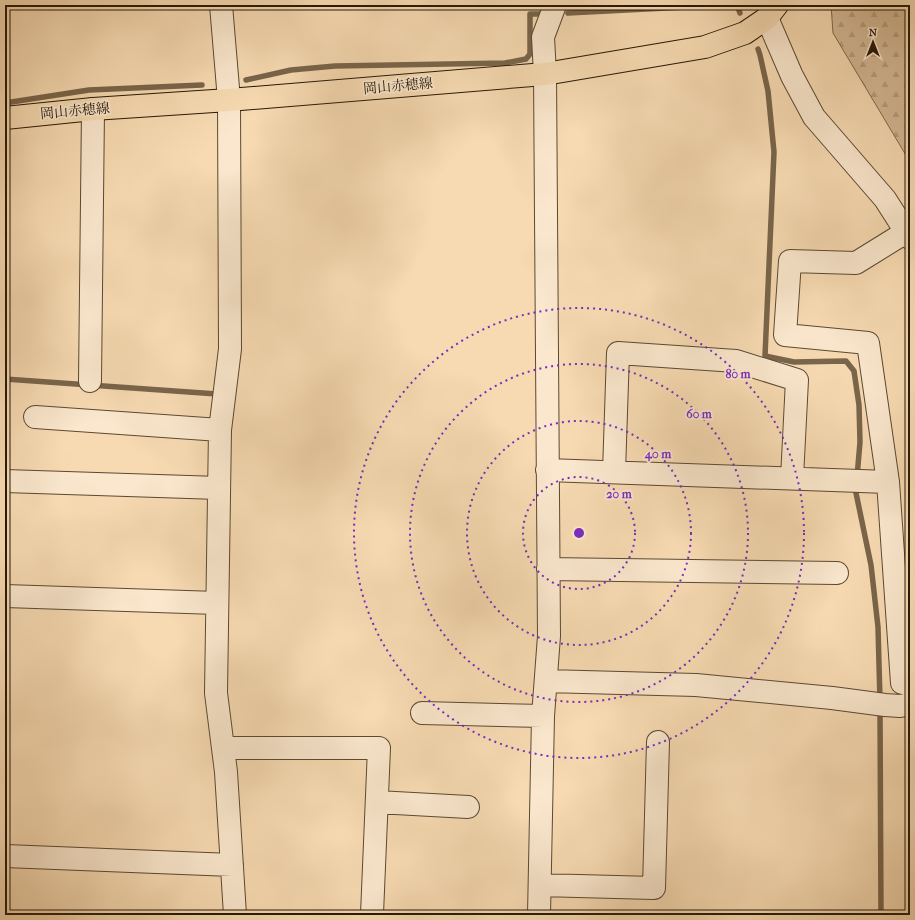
<svg xmlns="http://www.w3.org/2000/svg" width="915" height="920" viewBox="0 0 915 920" font-family="'IM FELL French Canon','Noto Serif JP',serif">
<style>
.forest{fill:url(#forest-firs);stroke:#7e694e}
.lines{fill:none;stroke-linecap:round;stroke-linejoin:round}
.stream{stroke:#79654b;stroke-width:5.5}
.minor-casing{stroke:#5b4932;stroke-width:24}
.primary-casing{stroke:#271908;stroke-width:24}
.minor{stroke:#fae7cd;stroke-width:22}
.primary{stroke:#f7dab2;stroke-width:22}
.ring{fill:none;stroke:#7b2cbf;stroke-width:2;stroke-dasharray:2 4}
.labels{text-anchor:middle;dominant-baseline:central;stroke-width:3.5;stroke-linejoin:round;paint-order:stroke}
.street-label{font-size:14px;fill:#271908;stroke:#fae7cd}
.centre{fill:#7b2cbf;stroke:#fae7cd;stroke-width:2}
.ring-label{font-size:12px;text-anchor:middle;font-weight:bold;fill:#7b2cbf;stroke:#fae7cd;stroke-width:3.5;stroke-linejoin:round;paint-order:stroke}
</style>
<defs>
<pattern id="forest-firs" width="22" height="20" patternUnits="userSpaceOnUse"><rect width="22" height="20" fill="#d4b995"/><path d="M5 1l3.5 6h-7zM16 11l3.5 6h-7z" fill="#b69e7f"/></pattern>
</defs>
<rect width="100%" height="100%" fill="#f7dab2"/>
<filter id="stains"><feTurbulence type="fractalNoise" baseFrequency=".005" numOctaves="4"/><feColorMatrix values="0 0 0 0 .2 0 0 0 0 .09 0 0 0 0 .02 0 0 0 .5 -.17"/></filter>
<radialGradient id="worn" r=".72"><stop offset=".6" stop-color="#630" stop-opacity="0"/><stop offset="1" stop-color="#630" stop-opacity=".3"/></radialGradient>
<path class="forest" d="M 831,5 L 910,5 L 910,162 L 833,33 Z"/>
<g class="lines">
<path class="stream" d="M 737,5 L 740,13
M 568,13 L 725,5
M 758,49 L 760,55 L 768,91 L 774,152 L 765,356 L 794,362 L 846,361 L 854,371 L 859,405 L 860,442 L 857,477
M 246,80 L 291,70 L 335,66 L 505,63 L 526,59 L 530,54 L 530,14 L 542,14
M 5,103 L 89,90 L 202,85
M 5,379 L 217,394
M 857,485 L 856,493 L 871,565 L 878,627 L 880,701
M 880,709 L 881,915"/>
<g class="minor-casing">
<path id="minor" d="M 221,5 L 229,100 L 230,349 L 220,430 L 216,693 L 226,772 L 235,915
M 767,18 L 792,76 L 814,117 L 885,199 L 910,238
M 906,232 L 856,263 L 790,261 L 785,335 L 868,343 L 888,482 L 902,683 L 910,682
M 90,381 L 93,109
M 35,417 L 220,430
M 547,470 L 888,482
M 614,472 L 618,353 L 736,361 L 797,380 L 792,478
M 5,481 L 219,488
M 548,569 L 837,573
M 5,596 L 217,603
M 546,681 L 696,685 L 832,698 L 885,705 L 900,706 L 910,704
M 422,713 L 543,716
M 223,748 L 379,748 L 372,914
M 377,802 L 468,807
M 5,856 L 232,865
M 540,885 L 654,888 L 658,742
M 539,915 L 543,716 L 549,636 L 545,74 L 543,37 L 555,5"/>
</g>
<g class="primary-casing">
<path id="primary" d="M 5,118 L 93,109 L 229,100 L 545,74 L 705,47 L 745,33 L 767,18 L 777,5"/>
</g>
<use href="#minor" class="minor"/>
<use href="#primary" class="primary"/>
</g>
<g class="ring">
<circle cx="579" cy="533" r="56"/>
<circle cx="579" cy="533" r="112"/>
<circle cx="579" cy="533" r="169"/>
<circle cx="579" cy="533" r="225"/>
</g>
<g class="labels">
<g class="street-label">
<text transform="translate(398 86) rotate(-5)">岡山赤穂線</text>
<text transform="translate(75 111) rotate(-5)">岡山赤穂線</text>
</g>
</g>
<circle cx="579" cy="533" r="6" class="centre"/>
<g class="ring-label">
<text x="738" y="378">80 m</text>
<text x="699" y="418">60 m</text>
<text x="658" y="458">40 m</text>
<text x="619" y="498">20 m</text>
</g>
<rect width="915" height="920" fill="none" stroke="#f7dab2" stroke-width="20"/>
<rect x="6" y="6" width="903" height="908" fill="none" stroke="#271908" stroke-width="2"/>
<rect x="10" y="10" width="895" height="900" fill="none" stroke="#271908"/>
<g transform="translate(873 42)" stroke="#fae7cd" stroke-width="3" paint-order="stroke">
<path d="M0-3L7 15L0 10L-7 15Z" fill="#271908"/>
<text y="-6" font-size="11" font-weight="bold" text-anchor="middle" fill="#271908">N</text>
</g>
<rect width="100%" height="100%" filter="url(#stains)"/>
<rect width="100%" height="100%" fill="url(#worn)"/>
</svg>
